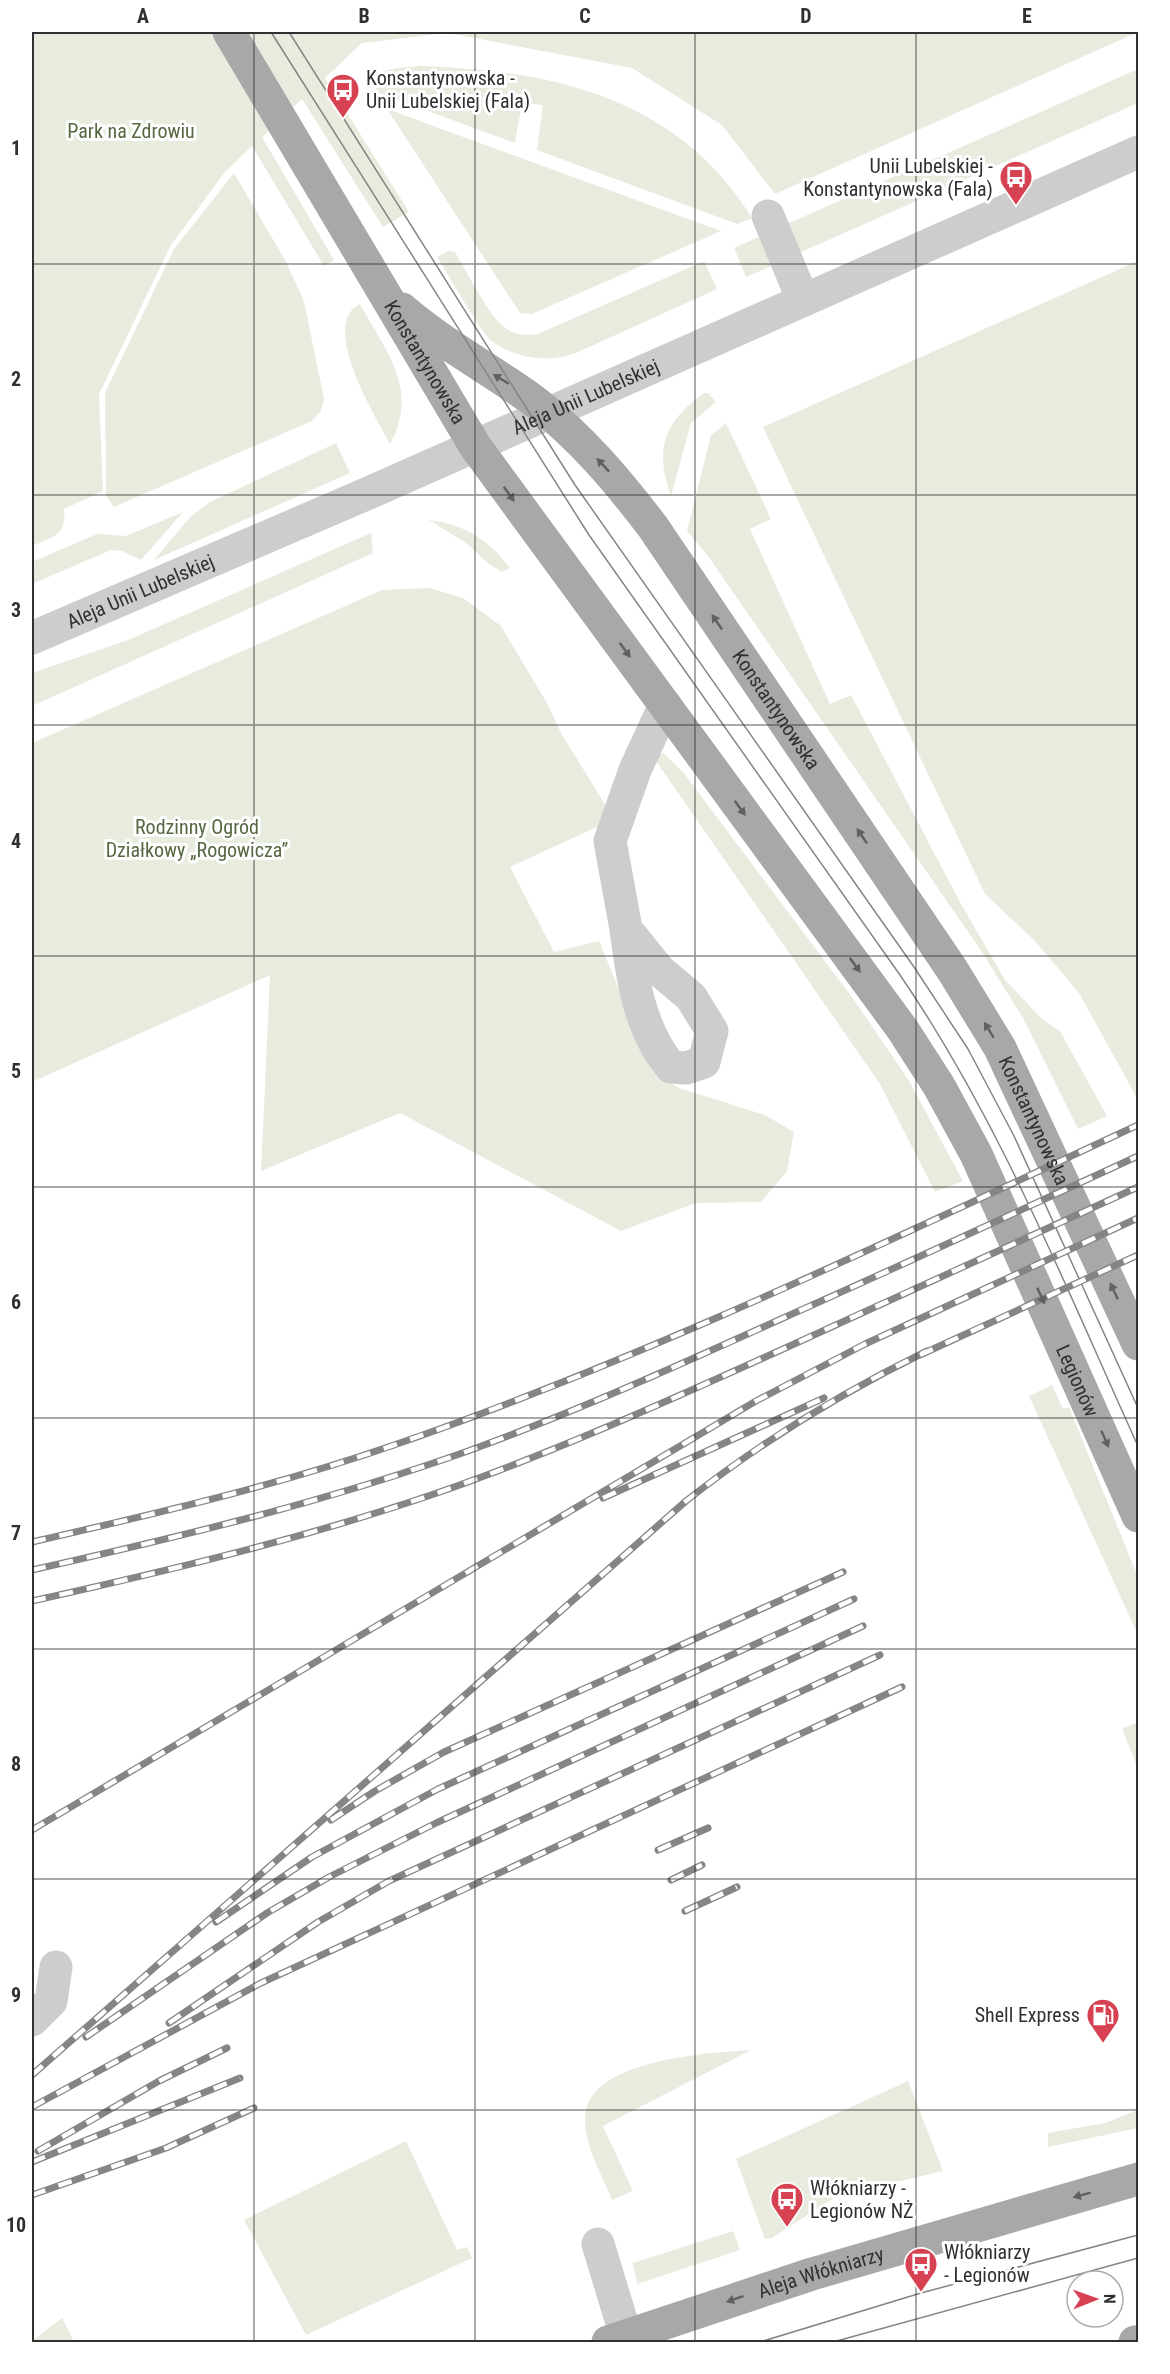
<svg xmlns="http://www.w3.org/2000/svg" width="1170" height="2374" viewBox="0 0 1170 2374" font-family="'Roboto Condensed',sans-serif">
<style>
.green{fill:#e7ecdf}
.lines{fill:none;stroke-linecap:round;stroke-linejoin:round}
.minor{stroke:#cdcdcd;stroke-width:33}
.major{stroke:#a8a8a8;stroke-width:33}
.tram{stroke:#858585;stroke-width:1.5}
.rail-casing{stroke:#858585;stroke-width:7}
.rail{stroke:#fff;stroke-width:4.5;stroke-dasharray:14;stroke-linecap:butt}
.oneway{fill:#606060}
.grid{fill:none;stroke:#303030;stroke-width:1.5;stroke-opacity:0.55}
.labels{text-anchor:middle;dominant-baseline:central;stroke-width:6;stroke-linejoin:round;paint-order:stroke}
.poi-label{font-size:20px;fill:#303030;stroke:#fff;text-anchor:start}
.park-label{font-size:20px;fill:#556841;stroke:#fff}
.street-label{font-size:20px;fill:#303030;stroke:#fff}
.neatline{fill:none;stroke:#303030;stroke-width:2}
.grid-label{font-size:20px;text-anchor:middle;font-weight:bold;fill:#303030}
</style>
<rect width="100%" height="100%" fill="#fff"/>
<path class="green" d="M 32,32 L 1138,32 L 775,194 L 722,125 L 632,68 L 448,33 L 362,43 L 325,78 L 409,212 L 383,227 L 302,99 L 262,137 L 334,260 L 324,266 L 252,146 L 225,172 L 171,245 L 99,394 L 103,491 L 64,509 C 67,535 53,537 32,546 Z
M 421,66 C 552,70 678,98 752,218 L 737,224 L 537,150 L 543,105 L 522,103 L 515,143 L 379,93 L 366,75 L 397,68 Z
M 1138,69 L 1138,103 L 799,253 L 787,224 Z
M 387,109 L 721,231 L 532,314 L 520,313 Z
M 234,173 L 285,260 L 304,301 L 324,399 L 321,411 L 312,421 L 114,507 L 106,496 L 105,393 L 174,249 Z
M 761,236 L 774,265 L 746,277 L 734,248 Z
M 448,251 L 455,252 C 466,270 490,319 507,329 C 516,336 527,335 538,334 L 704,261 L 717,289 L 576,353 C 549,363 517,359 493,342 C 482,335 447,272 437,257 Z
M 1138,261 L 1138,1100 L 1079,993 L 1035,941 L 985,894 L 763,427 Z
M 360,304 C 386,352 420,389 390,444 C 376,417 318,324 360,304 Z
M 704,393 L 708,393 L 716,402 L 691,423 L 671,496 C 654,449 664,422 704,393 Z
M 726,423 L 771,519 L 750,529 L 830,704 L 851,695 L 961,904 L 1005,980 L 1043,1020 L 1060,1031 L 1107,1116 L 1078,1129 L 1023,1018 L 982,952 L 708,556 L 687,531 L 711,435 Z
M 336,443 L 350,473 L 154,560 L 191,516 L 210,502 Z
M 183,512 L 141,560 L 122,551 L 111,550 L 32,584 L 32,562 L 97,534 L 126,536 Z
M 429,520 C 464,524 489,540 510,568 L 502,572 L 489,564 L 466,543 Z
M 371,533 L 373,553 L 32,706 L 32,673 L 128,640 Z
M 429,588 L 463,598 L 501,626 L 547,703 L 561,733 L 614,819 L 510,867 L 554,952 L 599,941 L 653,1072 L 679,1088 L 765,1115 L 794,1132 L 787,1171 L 761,1202 L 696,1203 L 621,1231 L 400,1113 L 261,1171 L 270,975 L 32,1082 L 32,743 L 382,590 Z
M 663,753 L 683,772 L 854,1000 L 908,1079 L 963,1181 L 935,1192 L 880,1084 L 656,761 L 658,754 Z
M 1052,1385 L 1063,1409 L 1069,1407 L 1138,1577 L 1138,1635 L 1029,1396 Z
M 1138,1722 L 1138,1769 L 1122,1729 Z
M 751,2050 L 603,2126 L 633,2191 L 612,2200 C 602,2175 584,2145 585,2117 C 588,2059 708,2053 751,2050 Z
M 908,2081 L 943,2171 L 837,2196 L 772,2238 L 765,2239 L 736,2159 Z
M 1138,2110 L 1138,2128 L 1048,2147 L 1048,2133 L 1105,2123 Z
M 406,2141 L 457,2250 L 467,2247 L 472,2258 L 306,2335 L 244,2220 Z
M 733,2231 L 740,2250 L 637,2284 L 633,2263 Z
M 62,2318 L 74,2342 L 32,2342 L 32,2341 Z"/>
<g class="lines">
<g class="minor">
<path d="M 768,216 L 803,300"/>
<path id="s1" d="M 32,638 L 371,492 L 1138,152"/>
<path d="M 626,929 C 632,977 639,1029 671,1067 L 686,1068 L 704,1062 L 712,1031 L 691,997 L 659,970 L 626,929 L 610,841 L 635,770 L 665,705"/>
<path d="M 32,2020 L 51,2001 L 56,1967"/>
<path d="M 598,2244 L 626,2336"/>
</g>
<g class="major">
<path id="s2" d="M 229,32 L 475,446 L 903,1030 L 939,1086 L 976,1154 L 1138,1516"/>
<path id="s3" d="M 402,309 C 444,345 490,369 534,401 C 580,436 618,481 653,527 L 953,971 L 1000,1048 L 1138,1344"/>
<path id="s4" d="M 608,2342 L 812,2274 L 1138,2179"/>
<path d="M 1135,2342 L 1138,2342"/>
</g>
<path class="tram" d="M 271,32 L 589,535 L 900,975 C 1000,1121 1065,1286 1138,1446
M 289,32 L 575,485 L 914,967 L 968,1049 L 1014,1136 L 1138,1408
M 760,2342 L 921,2293 L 1138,2235
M 833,2342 L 1138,2258"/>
<g class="rail-casing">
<path id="rail" d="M 920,1355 L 1138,1255
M 603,1498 L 824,1398
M 32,1542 C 154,1514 276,1486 394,1445 C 649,1357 894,1238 1138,1125
M 32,1570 C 179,1537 325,1502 468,1451 C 575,1412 677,1366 781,1319 C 900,1266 1019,1211 1138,1156
M 32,1601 C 167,1571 302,1539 434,1494 C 556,1452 674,1398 792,1345 C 907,1292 1023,1240 1138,1187
M 331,1820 L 375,1791 L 444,1752 L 843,1572
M 32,1830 L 756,1401 L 865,1344 L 1138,1218
M 658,1850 L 708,1828
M 671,1880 L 702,1865
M 685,1911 L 737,1887
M 216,1922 L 312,1857 L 438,1789 L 854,1599
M 169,2023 L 318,1922 L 389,1881 L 880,1655
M 86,2037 L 267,1913 L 329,1877 L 436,1823 L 863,1626
M 32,2075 L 686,1501 C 761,1442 841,1393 927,1351
M 32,2107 L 261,1983 L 902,1687
M 38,2151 L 159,2081 L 227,2048
M 32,2162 L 240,2078
M 32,2195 L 166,2148 L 254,2108"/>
</g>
<use href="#rail" class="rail"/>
</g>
<defs><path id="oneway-solid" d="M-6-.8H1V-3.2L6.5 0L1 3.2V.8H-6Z" transform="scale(1.5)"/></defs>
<g class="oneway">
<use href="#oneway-solid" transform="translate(501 379) rotate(-149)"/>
<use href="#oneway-solid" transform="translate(603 465) rotate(-133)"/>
<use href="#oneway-solid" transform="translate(509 494) rotate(54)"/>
<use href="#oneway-solid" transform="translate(717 622) rotate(-124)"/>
<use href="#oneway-solid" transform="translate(625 650) rotate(54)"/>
<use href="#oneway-solid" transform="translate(740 808) rotate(54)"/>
<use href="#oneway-solid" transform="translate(862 836) rotate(-124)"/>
<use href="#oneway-solid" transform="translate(855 965) rotate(54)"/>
<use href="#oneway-solid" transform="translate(989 1030) rotate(-121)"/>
<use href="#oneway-solid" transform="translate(1114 1291) rotate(-115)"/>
<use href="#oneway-solid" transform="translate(1041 1296) rotate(65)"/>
<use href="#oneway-solid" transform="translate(1105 1439) rotate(66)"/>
<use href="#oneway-solid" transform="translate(1082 2195) rotate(165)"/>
<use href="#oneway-solid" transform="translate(735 2299) rotate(161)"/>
</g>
<path class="grid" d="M 254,32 L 254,2342M 475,32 L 475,2342M 695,32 L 695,2342M 916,32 L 916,2342M 32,264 L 1138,264M 32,495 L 1138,495M 32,725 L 1138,725M 32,956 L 1138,956M 32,1187 L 1138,1187M 32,1418 L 1138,1418M 32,1649 L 1138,1649M 32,1879 L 1138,1879M 32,2110 L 1138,2110"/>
<defs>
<g id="bus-pin" transform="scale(1.725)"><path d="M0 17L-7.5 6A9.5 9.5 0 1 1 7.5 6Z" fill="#d74253" stroke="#fff"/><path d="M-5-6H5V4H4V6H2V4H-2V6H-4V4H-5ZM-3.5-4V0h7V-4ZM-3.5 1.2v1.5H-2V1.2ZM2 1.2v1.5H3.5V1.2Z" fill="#fff"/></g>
<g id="fuel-pin" transform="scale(1.725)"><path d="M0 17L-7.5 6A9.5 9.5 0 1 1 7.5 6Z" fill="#d74253" stroke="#fff"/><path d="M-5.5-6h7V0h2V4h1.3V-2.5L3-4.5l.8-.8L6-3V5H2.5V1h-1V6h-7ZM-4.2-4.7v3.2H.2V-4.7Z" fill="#fff"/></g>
</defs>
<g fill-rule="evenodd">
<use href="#bus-pin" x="343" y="90"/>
<use href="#bus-pin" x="1016" y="177"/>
<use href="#fuel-pin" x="1103" y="2015"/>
<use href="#bus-pin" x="787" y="2199"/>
<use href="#bus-pin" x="921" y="2264"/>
</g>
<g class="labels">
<g class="poi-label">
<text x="366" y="78">Konstantynowska -<tspan x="366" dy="23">Unii Lubelskiej (Fala)</tspan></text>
<text x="993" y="166" text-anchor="end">Unii Lubelskiej -<tspan x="993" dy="23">Konstantynowska (Fala)</tspan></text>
<text x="1080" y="2015" text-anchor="end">Shell Express</text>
<text x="810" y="2188">Włókniarzy -<tspan x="810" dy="23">Legionów NŻ</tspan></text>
<text x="944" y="2252">Włókniarzy<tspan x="944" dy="23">- Legionów</tspan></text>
</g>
<g class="park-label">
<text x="131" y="131">Park na Zdrowiu</text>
<text x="197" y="827">Rodzinny Ogród<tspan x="197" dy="23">Działkowy „Rogowicza”</tspan></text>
</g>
<g class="street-label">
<text stroke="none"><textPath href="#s2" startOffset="384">Konstantynowska</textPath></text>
<text stroke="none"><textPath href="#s1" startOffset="604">Aleja Unii Lubelskiej</textPath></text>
<text stroke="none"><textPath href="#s1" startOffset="118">Aleja Unii Lubelskiej</textPath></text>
<text stroke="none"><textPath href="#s3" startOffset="555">Konstantynowska</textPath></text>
<text stroke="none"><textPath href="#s3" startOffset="1041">Konstantynowska</textPath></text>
<text stroke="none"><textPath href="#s2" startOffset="1598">Legionów</textPath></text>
<text stroke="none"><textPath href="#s4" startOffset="224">Aleja Włókniarzy</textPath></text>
</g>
</g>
<rect width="1170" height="2374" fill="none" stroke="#ffffff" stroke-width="66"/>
<g transform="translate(1095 2299) rotate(89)"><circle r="28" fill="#ffffff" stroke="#acacac" stroke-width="1.5"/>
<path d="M0-4.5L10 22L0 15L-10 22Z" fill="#d74253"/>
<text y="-9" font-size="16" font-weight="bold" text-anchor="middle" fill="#303030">N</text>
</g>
<rect x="33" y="33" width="1104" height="2308" class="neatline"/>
<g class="grid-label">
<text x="143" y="23">A</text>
<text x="364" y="23">B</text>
<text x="585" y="23">C</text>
<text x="806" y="23">D</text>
<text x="1027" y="23">E</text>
<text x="16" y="155">1</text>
<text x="16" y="386">2</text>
<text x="16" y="617">3</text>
<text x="16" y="848">4</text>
<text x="16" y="1078">5</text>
<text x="16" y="1309">6</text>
<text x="16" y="1540">7</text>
<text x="16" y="1771">8</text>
<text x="16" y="2002">9</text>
<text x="16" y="2232">10</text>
</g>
</svg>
